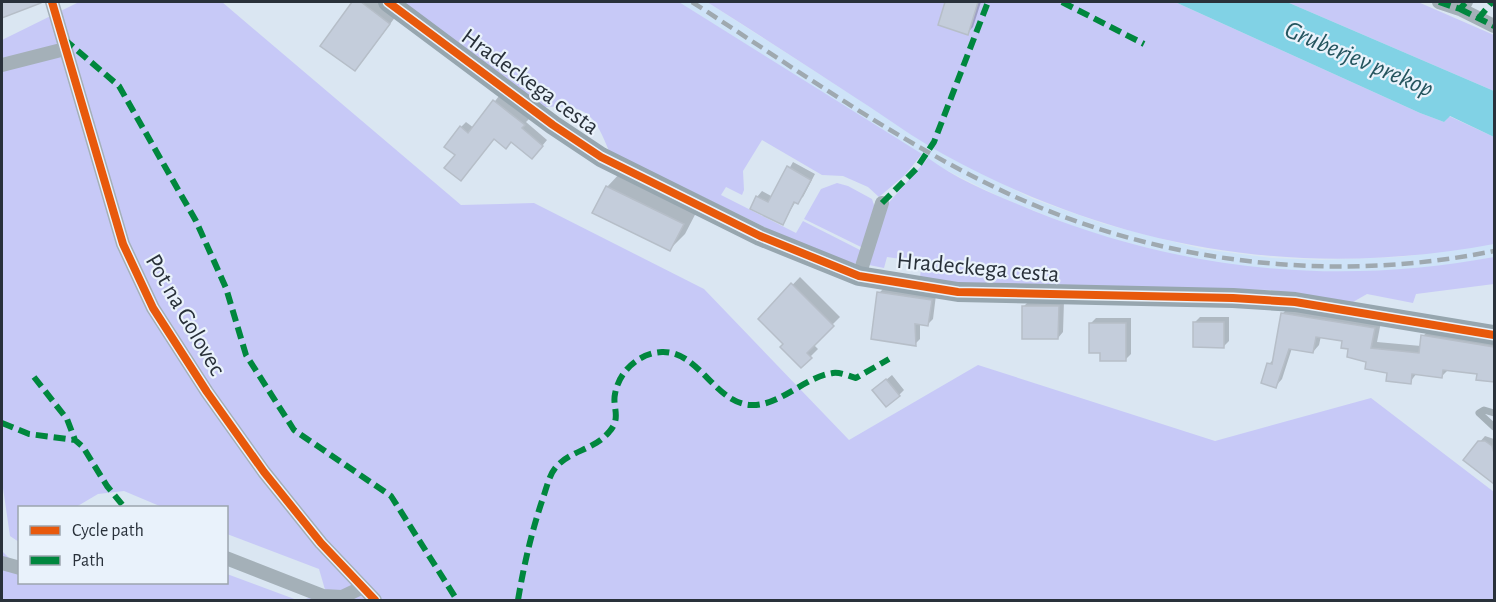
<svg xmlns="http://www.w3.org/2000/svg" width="1496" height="602" viewBox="0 0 1496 602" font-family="'Alegreya Sans',sans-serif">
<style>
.built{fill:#cee3f8}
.green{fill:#c7c9f7}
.water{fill:#81d2e5}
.shadow{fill:#0003}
.building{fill:#c4cddb;stroke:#b6bec8;stroke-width:1.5}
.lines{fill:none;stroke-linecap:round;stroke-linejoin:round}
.lane{stroke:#a4b0b8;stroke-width:7}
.street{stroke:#a4b0b8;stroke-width:14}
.secondary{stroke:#97a6af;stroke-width:20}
.rail{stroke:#9fa9b0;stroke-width:4.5;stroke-dasharray:12 6;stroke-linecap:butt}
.quiet{stroke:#00873e;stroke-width:6;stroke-dasharray:12 6;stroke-linecap:butt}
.cycleway-casing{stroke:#e9f2fb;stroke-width:11}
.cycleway{stroke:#e8590c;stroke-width:8}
.labels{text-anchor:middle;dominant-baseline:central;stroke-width:4.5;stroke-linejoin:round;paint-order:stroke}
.street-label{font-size:24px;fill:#29313a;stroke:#e9f2fb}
.water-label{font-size:26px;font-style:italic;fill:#25555f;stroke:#e9f2fb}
</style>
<rect width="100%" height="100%" fill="#dae6f2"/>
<path class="built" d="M 679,2 L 707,2 L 942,153 L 1033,199 L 1104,224 L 1202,249 L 1272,258 L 1320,260 L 1400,257 L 1494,244 L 1494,257 L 1446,266 L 1369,272 L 1273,271 L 1199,261 L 1090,233 L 1000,197 L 940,167 Z"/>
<path class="green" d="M 79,2 L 222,2 L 461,205 L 534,203 L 704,289 L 849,440 L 978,365 L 1215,441 L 1371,398 L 1494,492 L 1494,600 L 302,600 L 326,593 L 319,569 L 227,534 L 226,508 L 162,507 L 124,491 L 98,494 L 76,507 L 20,508 L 19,542 L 10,536 L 2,481 L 2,40 Z
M 402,2 L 679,2 L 922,154 L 905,175 L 879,197 L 868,187 L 843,176 L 822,175 L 762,140 L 743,171 L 744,190 L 742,195 L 726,187 L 721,195 L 796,233 L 803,221 L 862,251 L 857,263 L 853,264 L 799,244 L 609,151 C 594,113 586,104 544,107 Z
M 707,2 L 1175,2 L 1420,113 L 1444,122 L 1449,116 L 1494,137 L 1494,244 C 1299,280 1118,250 943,154 C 914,138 887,118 859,100 C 809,67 758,34 707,2 Z
M 1287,2 L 1418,2 L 1494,35 L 1494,91 Z
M 928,158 C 959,181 998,196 1034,211 C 1182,271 1338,286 1494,257 L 1494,284 L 1416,294 L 1413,303 L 1367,294 L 1353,302 L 1271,290 L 961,283 L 920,277 L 922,262 L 887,257 L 884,268 L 869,265 L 885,207 Z
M 837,183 L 848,186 L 872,199 L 875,208 L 863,248 L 804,219 L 821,189 Z
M 2,551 L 19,568 L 20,582 L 226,582 L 227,574 L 297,600 L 2,600 Z"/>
<path class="water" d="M 1175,2 L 1287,2 L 1494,91 L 1494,137 L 1450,116 L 1444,122 L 1420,113 Z"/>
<path class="shadow" d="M 2,2 L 35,2 L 30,6 L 2,16 Z
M 354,2 L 378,2 L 396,16 L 362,62 L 322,46 Z
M 947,2 L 981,2 L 973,27 L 967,33 L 939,24 Z
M 499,96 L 529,119 L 526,122 L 547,140 L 537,152 L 512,141 L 494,138 L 457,155 L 461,127 L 466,122 L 474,128 Z
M 793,162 L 815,174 L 803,197 L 796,201 L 783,223 L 757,197 L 762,191 L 773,197 Z
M 622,171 L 698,209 L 685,234 L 670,249 L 607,187 Z
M 800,277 L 840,317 L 813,344 L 818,349 L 801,366 L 785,344 L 760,319 Z
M 884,288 L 936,295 L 933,319 L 928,324 L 920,323 L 920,339 L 915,344 L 879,293 Z
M 1029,301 L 1064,301 L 1063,332 L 1058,338 L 1024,306 Z
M 1289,307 L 1381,322 L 1377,342 L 1421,346 L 1423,336 L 1429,330 L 1494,340 L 1494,380 L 1478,378 L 1479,373 L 1448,370 L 1442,376 L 1417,373 L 1410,382 L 1368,360 L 1343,340 L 1321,336 L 1319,345 L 1313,352 L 1292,348 L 1282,379 L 1276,386 L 1269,364 L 1275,358 L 1282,314 Z
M 1200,317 L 1229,317 L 1229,341 L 1223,347 L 1195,322 Z
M 1096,318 L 1131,318 L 1131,354 L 1125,360 L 1102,351 L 1091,323 Z
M 892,375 L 904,390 L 899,395 L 880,385 Z
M 1485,436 L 1494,439 L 1494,482 L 1465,459 Z"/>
<path class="building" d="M 2,2 L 41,2 L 41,3 L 2,18 Z
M 352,2 L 361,2 L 390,24 L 355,71 L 320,46 Z
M 945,2 L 978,2 L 968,35 L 938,25 Z
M 493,100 L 525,125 L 522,128 L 543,146 L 532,159 L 511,142 L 506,149 L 494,139 L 461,181 L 444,168 L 455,155 L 444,147 L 460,126 L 468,133 Z
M 787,166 L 811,180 L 798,204 L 794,202 L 783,225 L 750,209 L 756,196 L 768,202 Z
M 606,186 L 684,224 L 670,251 L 592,213 Z
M 791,283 L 834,326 L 807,353 L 812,358 L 801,368 L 780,347 L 783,344 L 758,319 Z
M 877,292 L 932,300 L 928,326 L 915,324 L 916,346 L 871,339 Z
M 1022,306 L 1059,306 L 1058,339 L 1022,339 Z
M 1281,313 L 1375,328 L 1371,348 L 1419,353 L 1421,335 L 1494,347 L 1494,382 L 1476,380 L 1477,374 L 1443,370 L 1442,378 L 1412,374 L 1411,384 L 1386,381 L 1387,373 L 1365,369 L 1366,362 L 1347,357 L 1348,349 L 1341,348 L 1342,341 L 1316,337 L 1313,353 L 1289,349 L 1276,388 L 1261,383 L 1267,363 L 1272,364 Z
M 1193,322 L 1224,322 L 1224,348 L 1193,347 Z
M 1089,323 L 1126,323 L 1126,361 L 1100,361 L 1100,353 L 1089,353 Z
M 886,379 L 900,396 L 886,407 L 872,390 Z
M 1478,441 L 1485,441 L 1492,446 L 1494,453 L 1494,484 L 1463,460 Z"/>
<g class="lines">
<path class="lane" d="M 1494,413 L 1484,410 L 1479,413 L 1494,427"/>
<path class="street" d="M 52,2 L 123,244 L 153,308 L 207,392 L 264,472 L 321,543 L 375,600
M 1439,2 L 1460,9 L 1466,2
M 1460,9 L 1494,26
M 2,65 L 65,49
M 859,276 L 882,203
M 226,558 L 323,596 L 342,597 L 361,588
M 2,563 L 20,568"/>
<path class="secondary" d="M 388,2 L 553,125 L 601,157 L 760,236 L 859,276 L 958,292 L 1233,298 L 1295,302 L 1494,335"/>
<path class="rail" d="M 692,2 C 787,63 882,131 984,182 C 1141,261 1322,286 1494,251"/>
<path class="quiet" d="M 1062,2 L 1144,44
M 1439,2 L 1460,9 L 1466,2
M 1460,9 L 1494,26
M 1478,19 L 1492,2
M 64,39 L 119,86 L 196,221 L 226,288 L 246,355 L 294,430 L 391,496 L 457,600
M 882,203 L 916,169 L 934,142 L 988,2
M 34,377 L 67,419 L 75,440
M 2,423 L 29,434 L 75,440 L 83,447 L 107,486 L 125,508
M 518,600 C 524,564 532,530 544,495 C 547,486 550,473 557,466 C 572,450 594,450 609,432 C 622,418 612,407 615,394 C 619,371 639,353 662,352 C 699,351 714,402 750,405 C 779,407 804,377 833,373 C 840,372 849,376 856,378 L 889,359"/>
<g class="cycleway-casing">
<path id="cycleway" d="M 52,2 L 123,244 L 153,308 L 207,392 L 264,472 L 321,543 L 375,600
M 388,2 L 553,125 L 601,157 L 760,236 L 859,276 L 958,292 L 1233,298 L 1295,302 L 1494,335"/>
</g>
<use href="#cycleway" class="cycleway"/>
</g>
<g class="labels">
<g class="street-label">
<text transform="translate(530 82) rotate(36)">Hradeckega cesta</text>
<text transform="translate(978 268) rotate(5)">Hradeckega cesta</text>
<text transform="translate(185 315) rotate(60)">Pot na Golovec</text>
</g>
<g class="water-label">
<text transform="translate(1359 59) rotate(23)">Gruberjev prekop</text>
</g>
</g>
<rect width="1496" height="602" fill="none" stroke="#29313a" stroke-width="6"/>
<rect x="18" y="506" width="210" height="78" fill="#e9f2fb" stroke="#9ca5ae" stroke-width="1.5"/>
<rect x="30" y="526" width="30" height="9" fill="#e8590c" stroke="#9ca5ae" stroke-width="1.5"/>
<text x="72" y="536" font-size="18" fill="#29313a">Cycle path</text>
<rect x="30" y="556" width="30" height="9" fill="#00873e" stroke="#9ca5ae" stroke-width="1.5"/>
<text x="72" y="566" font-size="18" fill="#29313a">Path</text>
</svg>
